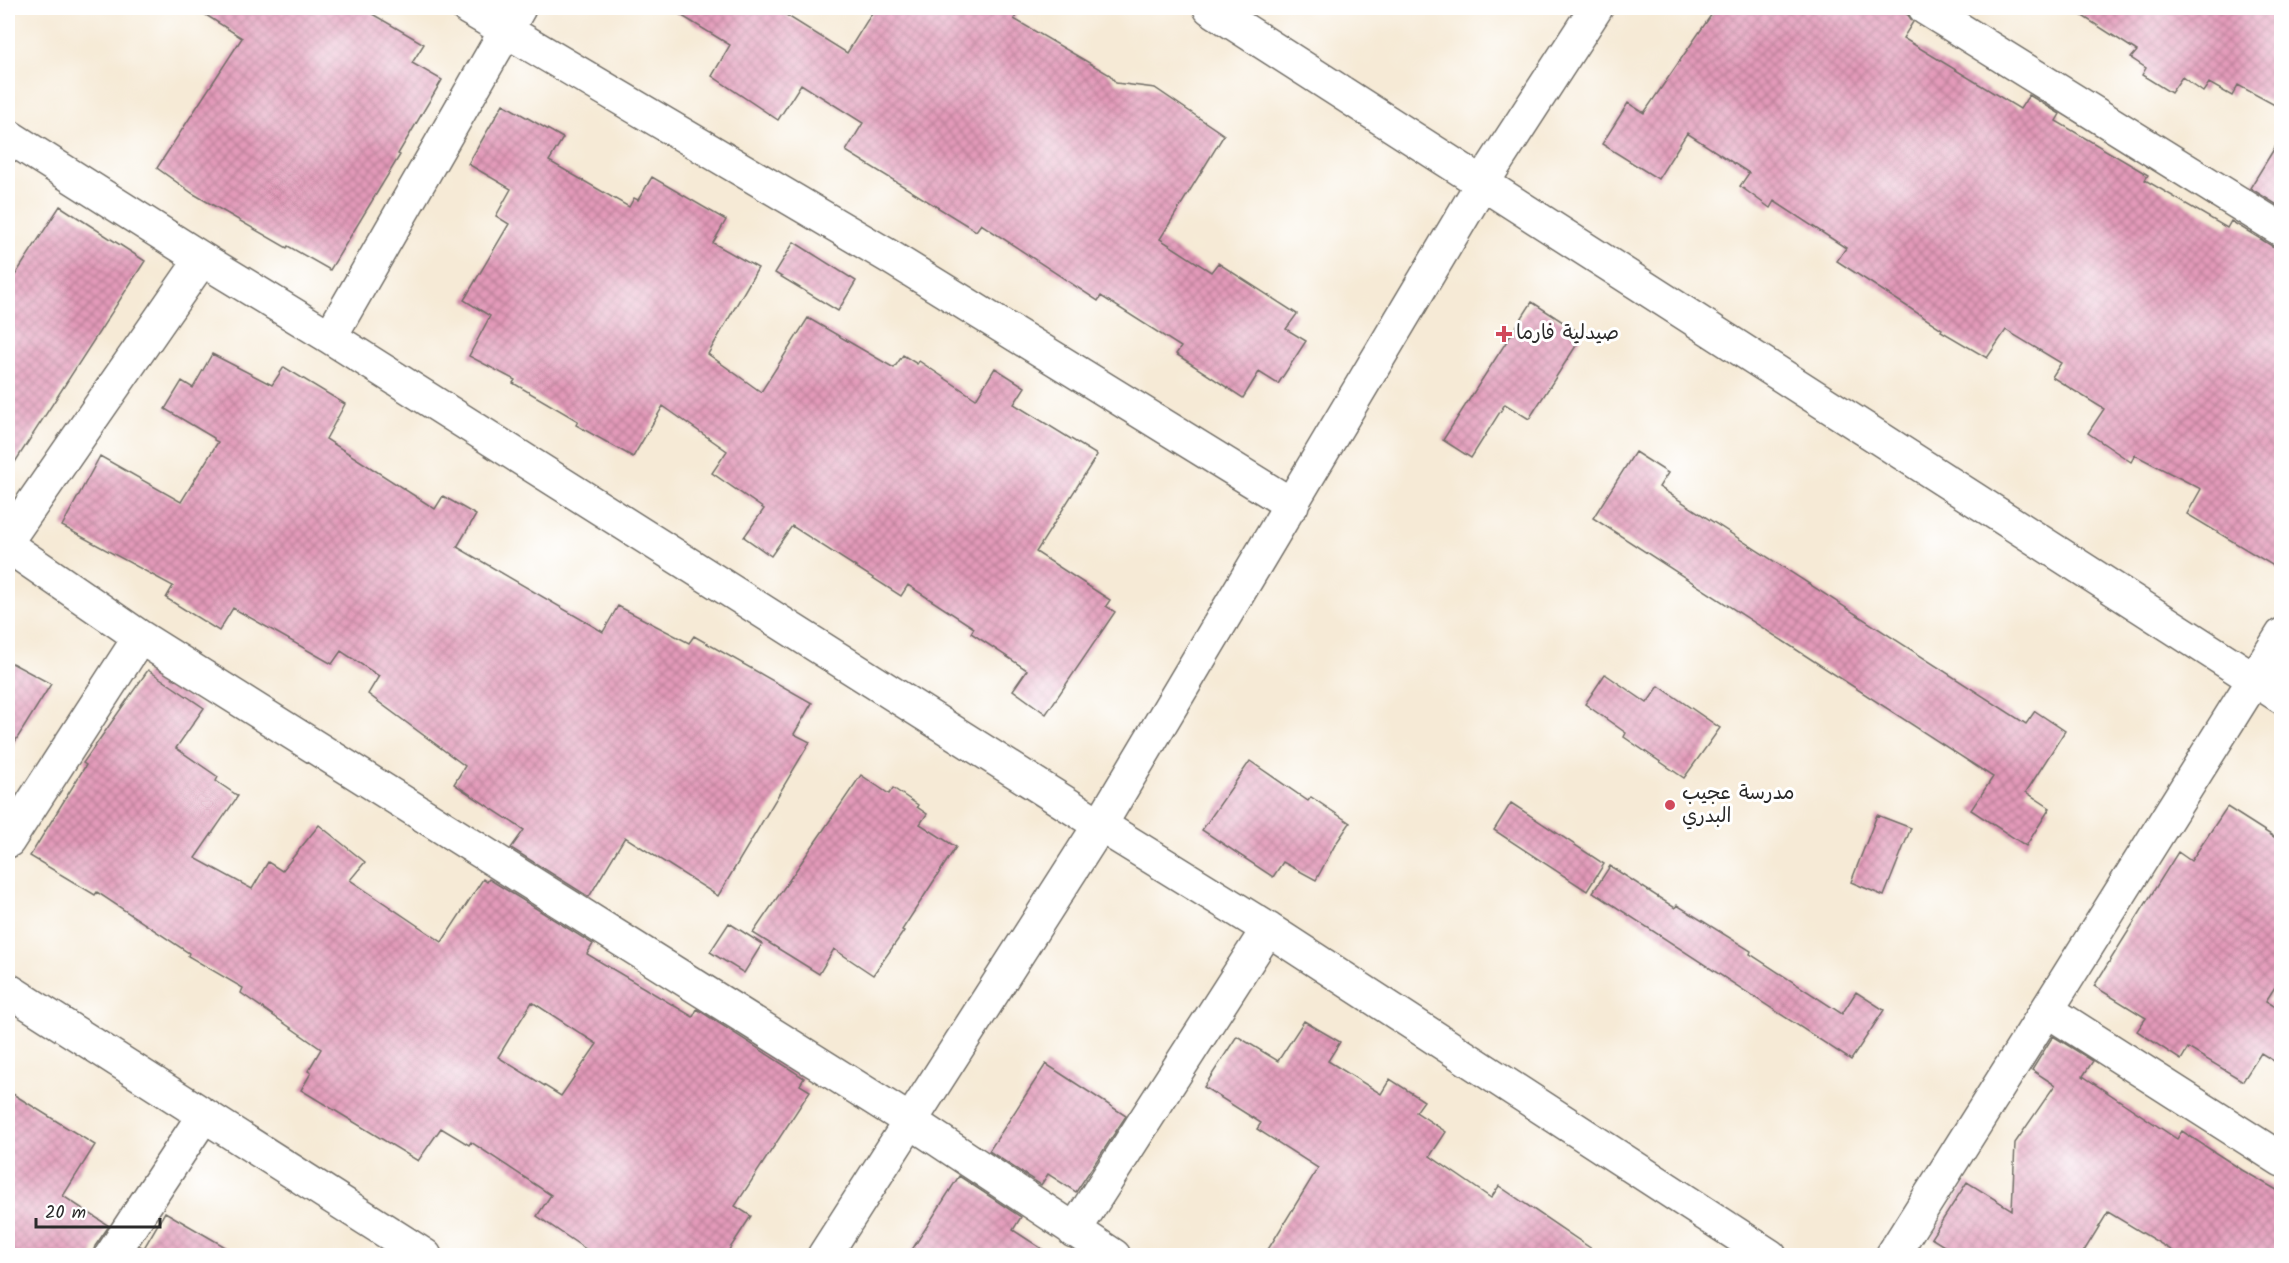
<svg xmlns="http://www.w3.org/2000/svg" width="2289" height="1263" viewBox="0 0 2289 1263" font-family="Kalam,'Playpen Sans Arabic',sans-serif">
<style>
.building{fill:url(#building-cross-hatch);fill-rule:evenodd}
.lines{fill:none;stroke-linecap:round;stroke-linejoin:round}
.minor-casing{stroke:#726e67;stroke-width:36}
.minor{stroke:#fff;stroke-width:33}
.poi-dot{fill:#d1495b;stroke:#fff;stroke-width:2}
.labels{text-anchor:middle;dominant-baseline:central;stroke-width:6;stroke-linejoin:round;paint-order:stroke}
.poi-label{font-size:20px;fill:#2b2b2b;stroke:#fff;text-anchor:start}
</style>
<defs>
<pattern id="building-cross-hatch" width="8" height="8" patternUnits="userSpaceOnUse" patternTransform="scale(1.5)"><rect width="8" height="8" fill="#e39ab9"/><path d="M0 0l8 8M0 8l8-8" fill="none" stroke="#b87e97"/></pattern>
</defs>
<rect width="100%" height="100%" fill="#fff"/>
<filter id="ink" filterUnits="userSpaceOnUse"><feTurbulence type="fractalNoise" baseFrequency=".0167" numOctaves="2"/><feDisplacementMap in="SourceGraphic" scale="12" xChannelSelector="R" yChannelSelector="G"/><feConvolveMatrix kernelMatrix="1 2 1 2 8 2 1 2 1" color-interpolation-filters="sRGB"/></filter>
<filter id="wash" filterUnits="userSpaceOnUse"><feTurbulence type="fractalNoise" baseFrequency=".008" numOctaves="4" result="noise"/><feDisplacementMap in="SourceGraphic" scale="24" xChannelSelector="R" yChannelSelector="G"/><feGaussianBlur stdDeviation="1.35" result="paint"/><feColorMatrix in="noise" values="0 0 0 0 0 0 0 0 0 0 0 0 0 0 0 0 0 1.4 0 .05"/><feComposite in="paint" operator="in"/></filter>
<g filter="url(#wash)">
<rect width="100%" height="100%" fill="#f6ead6"/>
<g id="blocks">
<path class="building" d="M 195,8 L 362,8 L 424,44 L 412,63 L 442,80 L 398,154 L 400,155 L 330,270 L 288,246 L 287,248 L 192,193 L 157,168 L 242,38 Z
M 669,8 L 775,8 L 847,53 L 875,8 L 1021,8 L 1014,19 L 1110,75 L 1116,83 L 1155,88 L 1224,135 L 1160,239 L 1211,272 L 1218,263 L 1297,314 L 1286,329 L 1306,341 L 1278,384 L 1259,372 L 1243,398 L 1176,354 L 1181,347 L 1101,296 L 1098,301 L 981,224 L 976,231 L 846,151 L 863,123 L 801,84 L 778,120 L 712,76 L 730,45 Z
M 1716,8 L 1895,8 L 1908,15 L 1913,22 L 1903,38 L 2020,109 L 2029,95 L 2060,114 L 2056,121 L 2148,175 L 2145,180 L 2227,228 L 2231,221 L 2272,246 L 2282,249 L 2282,571 L 2187,514 L 2201,489 L 2135,455 L 2131,462 L 2088,433 L 2104,409 L 2052,377 L 2061,363 L 2006,330 L 1987,358 L 1941,331 L 1942,329 L 1837,261 L 1846,248 L 1774,201 L 1770,208 L 1740,186 L 1749,173 L 1687,133 L 1658,179 L 1602,144 L 1628,103 L 1644,113 Z
M 2070,8 L 2282,8 L 2282,109 L 2238,85 L 2232,96 L 2209,83 L 2203,92 L 2182,77 L 2171,93 L 2142,75 L 2146,68 L 2131,58 L 2137,51 Z
M 503,104 L 563,138 L 549,161 L 629,207 L 634,198 L 638,200 L 652,177 L 726,220 L 713,243 L 758,268 L 708,354 L 761,392 L 808,318 L 894,368 L 903,355 L 917,364 L 919,361 L 976,399 L 995,368 L 1025,387 L 1014,404 L 1097,455 L 1036,552 L 1110,600 L 1106,606 L 1115,612 L 1046,714 L 1013,690 L 1027,670 L 971,633 L 974,628 L 908,585 L 901,596 L 792,526 L 771,556 L 744,537 L 764,509 L 712,473 L 727,451 L 663,406 L 633,457 L 576,425 L 578,421 L 513,383 L 515,380 L 469,356 L 490,316 L 464,300 L 509,224 L 496,216 L 511,189 L 468,164 Z
M 2282,136 L 2282,208 L 2250,188 Z
M 60,206 L 145,261 L 8,473 L 8,286 Z
M 794,242 L 856,281 L 838,311 L 775,273 Z
M 1532,302 L 1583,335 L 1529,419 L 1505,404 L 1471,458 L 1443,440 Z
M 212,354 L 272,385 L 284,367 L 345,404 L 326,439 L 435,509 L 443,496 L 476,515 L 457,547 L 603,632 L 618,606 L 689,643 L 694,636 L 812,703 L 794,734 L 810,742 L 718,896 L 625,837 L 589,897 L 511,848 L 524,830 L 454,784 L 465,766 L 368,694 L 379,676 L 341,651 L 332,664 L 233,608 L 219,631 L 166,598 L 173,586 L 62,526 L 100,456 L 181,502 L 218,442 L 214,440 L 214,438 L 165,409 L 182,381 L 193,388 Z
M 1635,452 L 1668,473 L 1659,487 L 2026,724 L 2035,711 L 2065,731 L 2026,792 L 2050,808 L 2026,846 L 1971,810 L 1993,777 L 1593,518 Z
M 8,661 L 51,684 L 8,753 Z
M 148,670 L 204,708 L 176,748 L 218,777 L 216,781 L 238,796 L 195,858 L 252,889 L 268,862 L 282,871 L 319,825 L 365,862 L 350,880 L 442,942 L 483,879 L 487,882 L 489,879 L 593,944 L 587,954 L 693,1017 L 697,1009 L 804,1078 L 800,1085 L 810,1091 L 735,1206 L 751,1216 L 725,1256 L 596,1256 L 537,1216 L 551,1195 L 471,1142 L 469,1145 L 441,1128 L 418,1161 L 301,1090 L 311,1073 L 308,1071 L 321,1049 L 241,993 L 243,988 L 188,956 L 189,953 L 97,892 L 95,895 L 30,856 L 86,765 L 83,763 ZM 532,1002 L 597,1044 L 561,1096 L 498,1057 Z
M 1605,674 L 1647,703 L 1659,686 L 1720,728 L 1684,778 L 1624,737 L 1626,733 L 1585,704 Z
M 1250,761 L 1308,801 L 1311,797 L 1350,823 L 1335,845 L 1316,880 L 1283,862 L 1273,877 L 1202,830 Z
M 861,775 L 889,794 L 893,788 L 918,805 L 917,807 L 927,814 L 920,824 L 956,847 L 902,930 L 904,931 L 873,975 L 834,949 L 819,974 L 753,933 Z
M 1511,803 L 1604,864 L 1587,891 L 1494,830 Z
M 2227,807 L 2282,842 L 2282,976 L 2266,1001 L 2282,1011 L 2282,1066 L 2261,1053 L 2243,1081 L 2188,1048 L 2181,1060 L 2137,1031 L 2146,1018 L 2094,986 L 2178,852 L 2191,861 Z
M 1877,815 L 1911,828 L 1884,896 L 1851,882 Z
M 1610,866 L 1675,908 L 1677,905 L 1751,951 L 1750,954 L 1842,1014 L 1856,992 L 1884,1010 L 1851,1060 L 1593,892 Z
M 729,923 L 762,944 L 744,973 L 710,952 Z
M 1304,1021 L 1340,1042 L 1328,1061 L 1381,1094 L 1390,1079 L 1424,1101 L 1416,1112 L 1446,1132 L 1430,1156 L 1491,1198 L 1499,1186 L 1602,1256 L 1264,1256 L 1318,1168 L 1257,1129 L 1261,1123 L 1204,1087 L 1237,1036 L 1278,1061 Z
M 2053,1036 L 2093,1061 L 2083,1076 L 2177,1139 L 2182,1131 L 2242,1170 L 2282,1193 L 2282,1256 L 2181,1256 L 2108,1212 L 2081,1256 L 1960,1256 L 1931,1238 L 1967,1182 L 2012,1210 L 2015,1143 L 2055,1085 L 2032,1070 Z
M 1046,1064 L 1126,1116 L 1076,1192 L 1048,1174 L 1041,1185 L 989,1151 Z
M 8,1091 L 95,1145 L 63,1196 L 109,1226 L 95,1246 L 92,1256 L 8,1256 Z
M 959,1176 L 1021,1217 L 1013,1230 L 1053,1256 L 908,1256 Z
M 165,1212 L 241,1256 L 134,1256 L 140,1246 L 144,1248 Z"/>
</g>
</g>
<g filter="url(#ink)">
<use href="#blocks" fill-opacity="0" stroke="#726e67" stroke-width="1.5"/>
<g class="lines">
<g class="minor-casing">
<path id="minor" d="M 468,8 L 890,257 L 1292,505
M 1210,8 L 2282,697
M 1925,8 L 2282,230
M 8,136 L 202,259 L 330,337 L 1100,825 L 1268,929 L 1770,1256
M 330,337 L 519,8
M 8,539 L 202,259
M 8,546 L 140,637 L 910,1121 L 1114,1256
M 2282,635 L 2047,1010 L 2282,1160
M 8,841 L 140,637
M 8,990 L 425,1256
M 1074,1231 L 1268,929
M 111,1256 L 204,1115
M 824,1256 L 1100,825 L 1483,182 L 1596,8
M 1892,1256 L 2047,1010"/>
</g>
<use href="#minor" class="minor"/>
</g>
</g>
<g class="poi-dot">
<path d="M1501 325h6v6h6v6h-6v6h-6v-6h-6v-6h6z"/>
<circle cx="1670" cy="805" r="6"/>
</g>
<g class="labels">
<g class="poi-label">
<text x="1516" y="334">صيدلية فارما</text>
<text x="1682" y="794">مدرسة عجيب<tspan x="1682" dy="23">البدري</tspan></text>
</g>
</g>
<rect width="2289" height="1263" fill="none" stroke="#fff" stroke-width="30"/>
<path d="M36 1218v9h124v-9" fill="none" stroke="#2b2b2b" stroke-width="3"/>
<text x="45" y="1218" font-size="18" fill="#2b2b2b" stroke="#ffffff" stroke-width="4.5" paint-order="stroke">20 m</text>
</svg>
